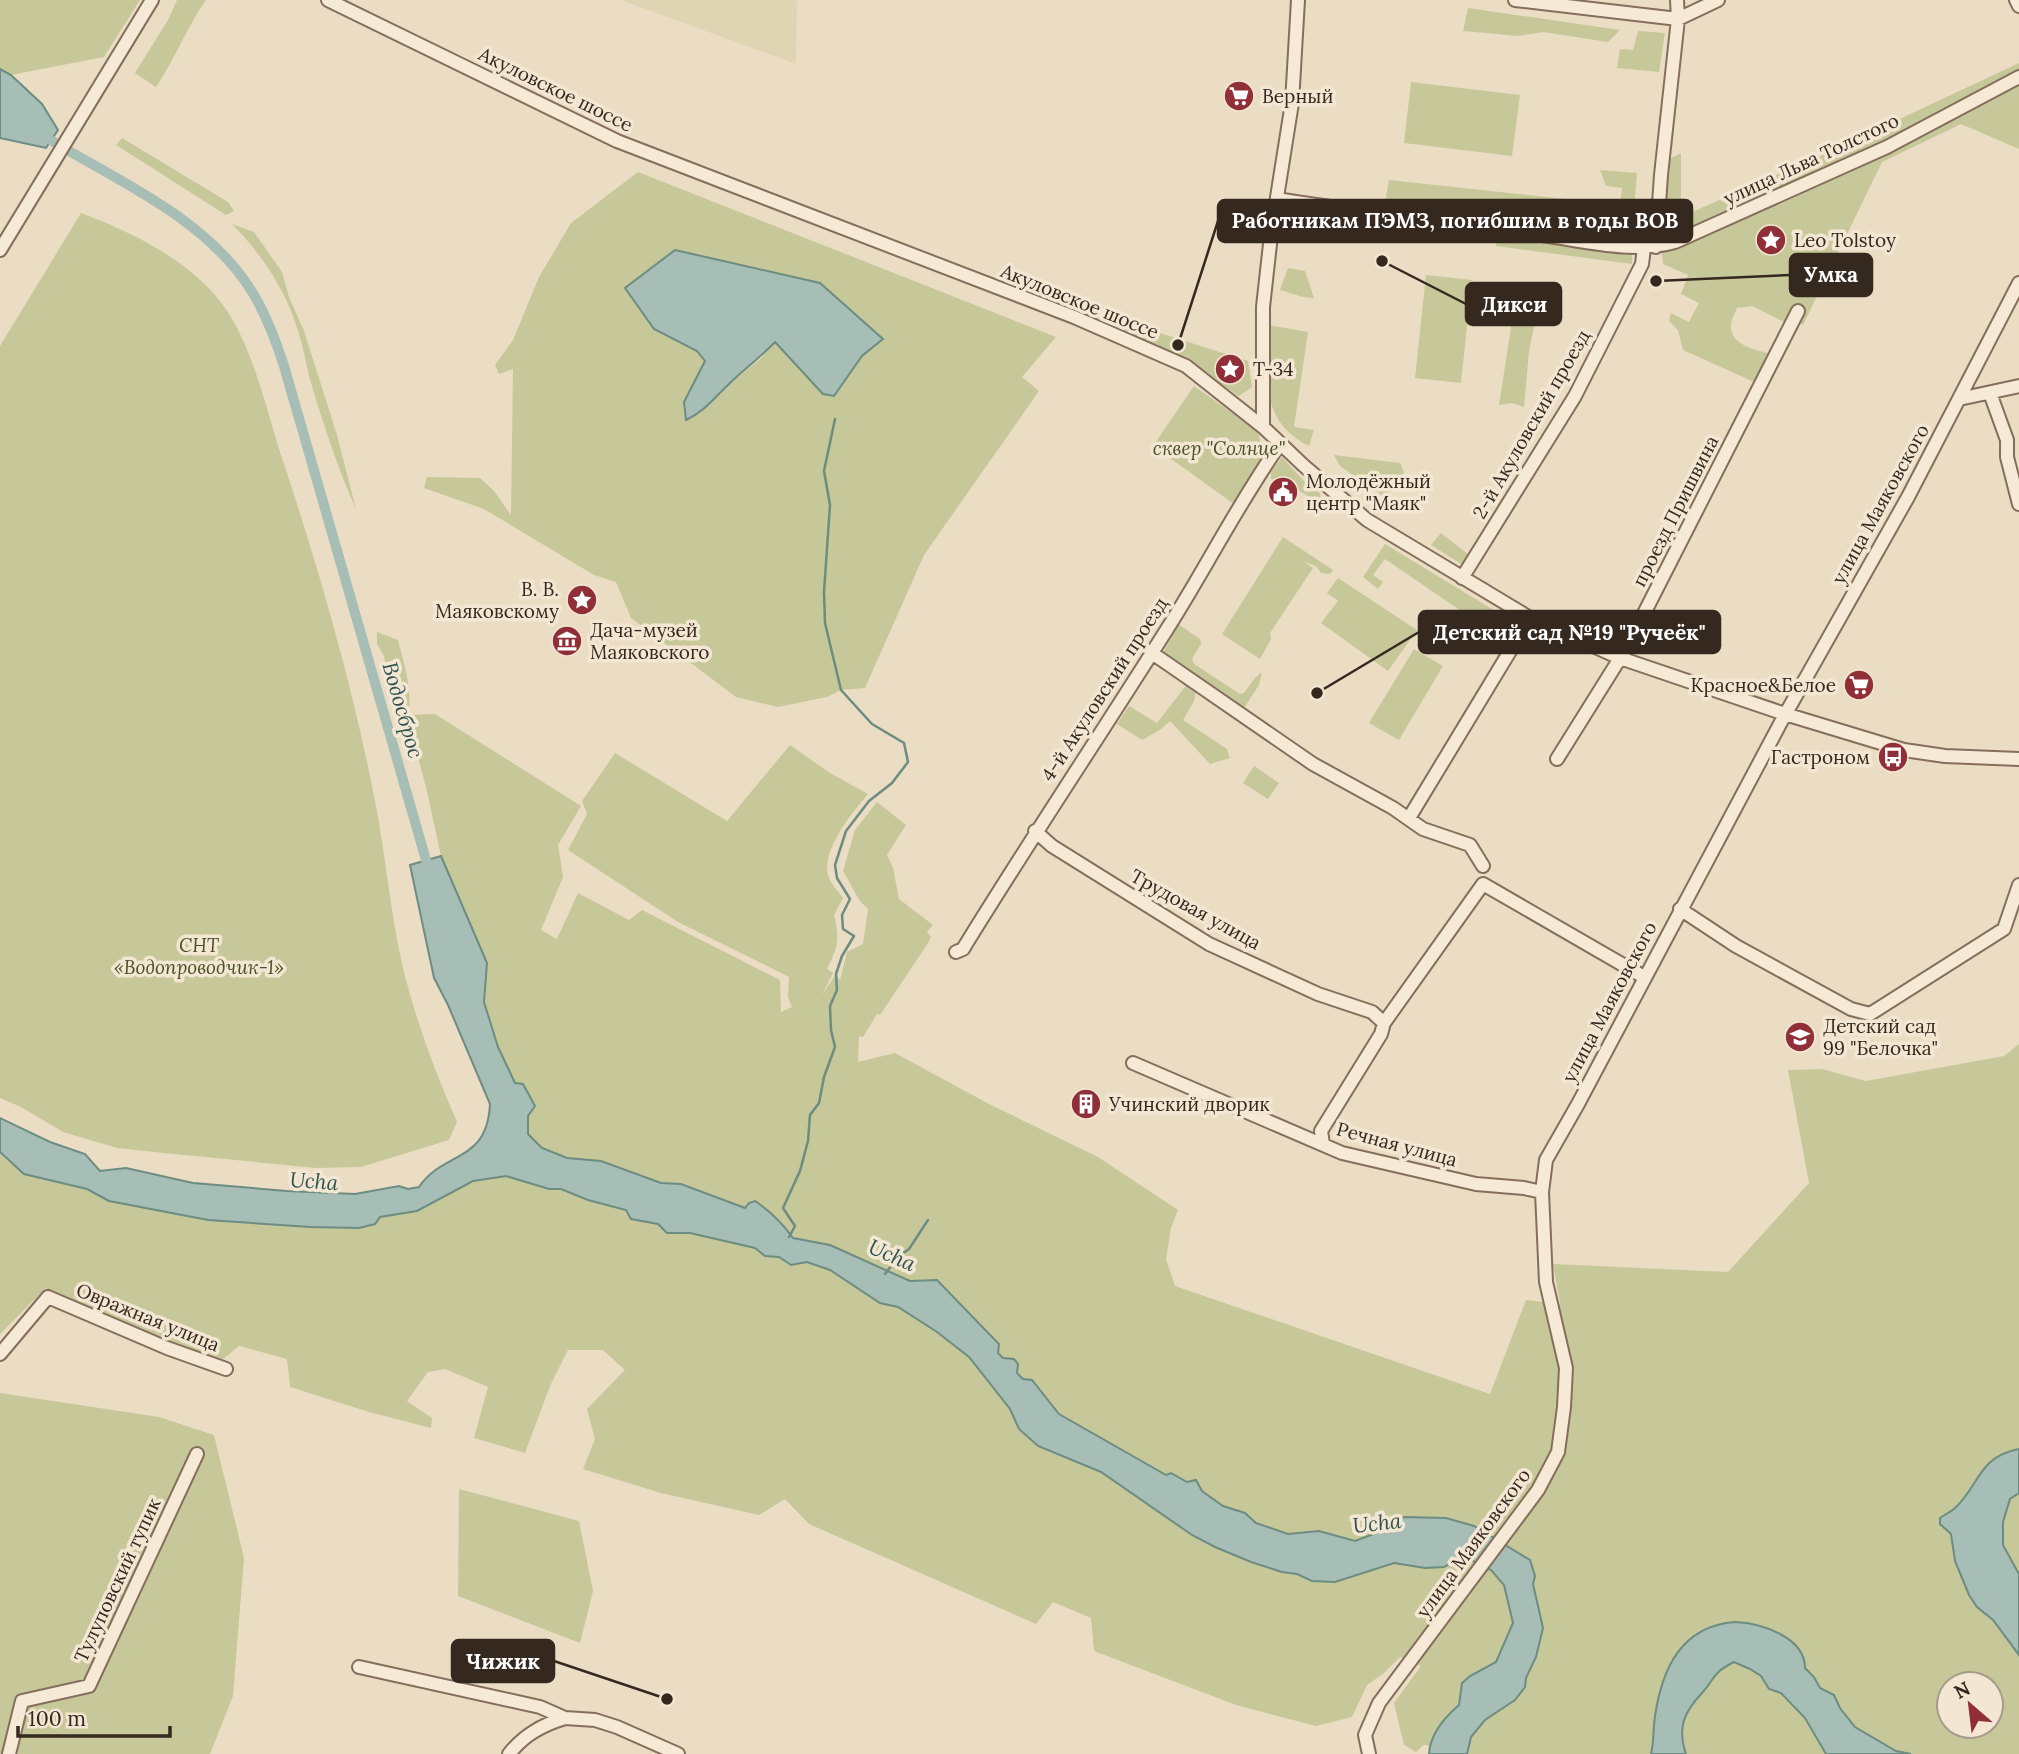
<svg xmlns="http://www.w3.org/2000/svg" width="2019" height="1754" viewBox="0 0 2019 1754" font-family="Lora,serif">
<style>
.farmland{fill:#e0d5b2}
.green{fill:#c7c899;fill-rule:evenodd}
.water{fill:#a6beb5;stroke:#6d8c82;stroke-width:2}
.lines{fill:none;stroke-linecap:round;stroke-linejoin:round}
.stream{stroke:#6d8c82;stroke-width:2.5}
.canal{stroke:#a6beb5;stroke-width:10}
.minor-casing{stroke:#856e5c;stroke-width:16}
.minor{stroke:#f6ead7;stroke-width:12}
.labels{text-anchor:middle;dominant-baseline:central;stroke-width:7;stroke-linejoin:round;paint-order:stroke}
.street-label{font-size:19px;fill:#35281f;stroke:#f3e7d3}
.poi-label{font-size:19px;fill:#35281f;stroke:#f3e7d3;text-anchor:start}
.park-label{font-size:19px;font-style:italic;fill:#495127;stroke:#f3e7d3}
.water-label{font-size:21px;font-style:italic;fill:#2f544f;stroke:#f3e7d3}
.leader{fill:none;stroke:#35281f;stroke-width:2.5}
.callout-dot{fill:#35281f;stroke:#f3e7d3;stroke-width:2.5}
.callout{fill:#35281f;stroke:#35281f;stroke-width:2.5}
.callout-label{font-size:21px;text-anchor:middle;font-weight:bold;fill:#fff}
</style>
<rect width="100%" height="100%" fill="#ebdcc4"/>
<path class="farmland" d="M 621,0 L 797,0 L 796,64 Z"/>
<path class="green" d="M 0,0 L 140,0 L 104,57 L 11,75 L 0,69 Z
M 177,0 L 206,0 C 187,27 175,59 156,87 L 135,73 L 168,20 Z
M 1468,8 L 1620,30 L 1608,42 L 1543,32 L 1518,36 L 1463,31 Z
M 1638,31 L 1665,33 L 1659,72 L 1617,68 L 1620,49 L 1633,50 Z
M 2019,63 L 2019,149 L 1961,124 L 1882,162 L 1803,325 L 1787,316 L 1784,322 L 1752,306 L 1737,308 C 1736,312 1731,320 1731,324 C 1729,344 1754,350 1768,353 L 1754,382 L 1683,350 L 1678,330 L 1669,321 L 1671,313 L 1689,322 L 1699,303 L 1681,294 L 1688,275 L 1663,264 L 1660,229 L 1666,161 L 1681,153 L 1681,217 L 1842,146 Z
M 1411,82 L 1520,95 L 1512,156 L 1404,143 Z
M 122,138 L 228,202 L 234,211 L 226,215 L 116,145 Z
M 1600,170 L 1637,173 L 1632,232 L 1654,233 L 1648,249 L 1632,247 L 1632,264 L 1496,246 L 1497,230 L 1616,244 L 1385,203 L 1389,180 L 1620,205 L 1622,188 L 1606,186 Z
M 638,172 L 1056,337 L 1022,377 L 1039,391 L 924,555 L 865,688 L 841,690 L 827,697 L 778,707 L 736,697 L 631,618 L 616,582 L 594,575 L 484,509 L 424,488 L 427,477 L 480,478 L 494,491 L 511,515 L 513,369 L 499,374 L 495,365 L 513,340 L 539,277 L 571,223 ZM 780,275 L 820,283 L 862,356 L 834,396 L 823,394 L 775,342 L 759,360 L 730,383 L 684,402 L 705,361 L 697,351 Z
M 81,213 C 129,231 181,256 215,295 C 250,334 265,405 281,455 C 319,569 352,683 375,801 C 386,856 390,913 403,968 C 416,1021 435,1072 457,1122 L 449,1140 L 361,1167 L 316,1168 L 164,1153 L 117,1148 L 63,1132 L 21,1107 L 0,1098 L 0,346 Z
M 232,224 L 254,232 L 282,272 L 289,297 L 304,331 L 337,435 L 356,509 C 337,467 322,420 309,376 C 306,362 303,348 299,334 C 287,292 262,254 232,224 Z
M 1288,268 L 1305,271 L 1314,298 L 1303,297 L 1280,290 Z
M 1426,275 L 1472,280 L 1461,383 L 1415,378 Z
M 1529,286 L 1542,289 L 1529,351 L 1524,407 L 1512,403 L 1499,405 L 1517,288 Z
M 1119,320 L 1248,361 L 1252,387 L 1239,396 L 1186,361 L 1117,326 Z
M 1268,325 L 1308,332 L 1294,427 L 1314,430 L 1309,446 C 1257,420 1268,374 1268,325 Z
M 1194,386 L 1257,430 L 1265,456 L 1234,504 L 1153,446 Z
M 1334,455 L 1400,463 L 1404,472 L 1385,498 L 1340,466 Z
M 1282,457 L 1303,480 L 1320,493 L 1323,505 L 1293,487 L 1271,479 L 1271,471 Z
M 1441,533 L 1469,555 L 1463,565 L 1431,545 Z
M 1283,537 L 1333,570 L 1330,574 L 1321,573 L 1317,567 L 1304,561 L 1313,568 L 1270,633 L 1271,639 L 1260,659 L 1222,634 Z
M 1385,544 L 1518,625 L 1508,643 L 1385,559 L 1373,575 L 1383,582 L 1378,589 L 1363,577 Z
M 1338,578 L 1417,630 L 1388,671 L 1321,623 L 1338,601 L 1327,593 Z
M 1178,624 L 1200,639 L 1201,644 L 1192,659 L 1194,664 L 1240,694 L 1244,693 L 1255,678 L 1262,672 L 1259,685 L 1242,711 L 1168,661 L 1164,651 Z
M 377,632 L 398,640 C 404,665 413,690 408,715 L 435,714 L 581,806 L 558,845 L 563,877 L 541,930 L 557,939 L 578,893 L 629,920 L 642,910 L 780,980 L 781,1012 L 792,1007 L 788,997 L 789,977 L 678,922 L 568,850 L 587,814 L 582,801 L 615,753 L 727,821 L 790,745 L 830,773 L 868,794 C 852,813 822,849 828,875 C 830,883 838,891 843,898 L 834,915 C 840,939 838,947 827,969 L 833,973 L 822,995 L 836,974 L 840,980 L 847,952 L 863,944 L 868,909 C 855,898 852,885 843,871 L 855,830 L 877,802 L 906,825 L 887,855 L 893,868 L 899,899 L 933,925 L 927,932 L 931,937 L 928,943 L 880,1015 L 877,1014 L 863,1037 L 859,1036 L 858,1062 L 895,1053 L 989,1104 L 1098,1157 L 1178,1210 L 1171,1228 L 1166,1259 L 1175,1286 L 1490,1394 L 1526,1300 L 1560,1304 L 1553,1264 L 1728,1272 L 1809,1183 L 1788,1070 L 1822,1069 L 1866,1081 L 2004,1056 L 2019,1044 L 2019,1754 L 1467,1754 L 1424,1745 L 1416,1752 L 1404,1745 L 1394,1703 L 1421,1666 L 1400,1657 L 1383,1674 L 1367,1685 L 1352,1717 L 1316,1726 L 1236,1705 L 1094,1651 L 1091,1618 L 1053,1602 L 1036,1624 L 809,1524 L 785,1499 L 759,1515 L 661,1493 L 583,1469 L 595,1439 L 587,1409 L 625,1370 L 603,1350 L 568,1350 L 550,1386 L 525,1453 L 474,1438 L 488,1387 L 445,1369 L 428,1372 L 407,1401 L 432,1418 L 431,1428 L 369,1412 L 290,1387 L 287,1359 L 239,1346 L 221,1361 L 164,1341 L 46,1288 L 0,1334 L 0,1152 L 24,1174 L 87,1189 L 109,1201 L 208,1220 L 359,1228 L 380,1217 L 417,1211 L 473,1181 L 506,1176 L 542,1148 L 528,1135 L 528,1116 L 497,1047 L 484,1002 L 487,963 L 441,856 L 426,787 L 407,716 L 398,712 L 395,699 L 389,689 L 384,656 L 377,644 ZM 1949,1684 L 1991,1684 L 1991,1726 L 1949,1726 Z
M 1414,649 L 1443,666 L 1399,740 L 1369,723 Z
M 1188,683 L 1196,691 L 1194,701 L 1183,720 L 1227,749 L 1230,758 L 1210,764 L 1170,721 L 1160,730 L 1142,740 L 1117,724 L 1129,706 L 1157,723 Z
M 1254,766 L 1279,783 L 1268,799 L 1243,783 Z
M 0,1393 L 159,1417 L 214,1435 L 244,1558 L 233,1696 L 210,1754 L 0,1754 Z
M 459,1489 L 579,1521 L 593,1591 L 580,1643 L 458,1596 Z"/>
<path class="water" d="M 0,69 L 11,75 L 42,104 L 58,130 L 46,148 L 0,138 Z
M 675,250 L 820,283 L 883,339 L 862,356 L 834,396 L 823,394 L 775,342 C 760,358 744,369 729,384 C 715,397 704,412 686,420 L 684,402 L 705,361 L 697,351 L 654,329 L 625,288 Z
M 441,856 L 487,963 L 484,1002 L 498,1047 L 515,1083 L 523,1084 L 535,1106 L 528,1116 L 528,1134 L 542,1148 L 567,1158 L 601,1161 L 661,1183 L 681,1184 L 745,1208 L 749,1203 L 755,1201 C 770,1211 783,1224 793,1238 L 830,1245 L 910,1281 L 937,1280 L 999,1344 L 998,1353 L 1003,1358 L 1014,1359 L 1018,1364 L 1017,1373 L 1023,1379 L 1032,1380 L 1059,1414 L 1166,1475 L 1171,1473 L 1187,1482 L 1196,1480 L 1202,1491 L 1223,1506 L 1245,1513 L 1256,1523 L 1288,1534 L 1319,1531 L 1355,1541 L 1387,1529 L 1404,1517 L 1446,1518 L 1474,1526 L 1530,1560 L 1535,1576 L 1533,1584 L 1543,1628 L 1536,1657 L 1526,1678 L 1525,1687 L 1515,1700 L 1485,1720 L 1471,1737 L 1467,1754 L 1429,1754 C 1430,1735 1445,1717 1459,1705 L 1462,1683 L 1470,1676 L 1496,1662 L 1513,1623 L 1504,1585 L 1491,1570 L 1463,1556 L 1444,1567 L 1425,1568 L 1394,1563 L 1335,1582 L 1312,1581 L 1297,1574 L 1282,1572 L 1251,1562 L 1215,1547 L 1192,1535 L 1101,1472 L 1038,1446 L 1019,1429 L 1010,1409 L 969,1357 L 937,1332 L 898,1307 L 880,1303 L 830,1270 L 807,1262 L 791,1265 L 779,1257 L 765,1256 L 755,1248 L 690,1233 L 667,1233 L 658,1224 L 631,1219 L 626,1210 L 588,1200 L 561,1189 L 549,1189 L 506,1176 L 473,1181 L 417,1211 L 380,1217 L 375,1224 L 359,1228 L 310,1227 L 208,1220 L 109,1201 L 87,1189 L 24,1174 L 0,1152 L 0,1118 L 50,1142 L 85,1154 L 100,1171 L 126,1168 L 193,1183 L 287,1191 L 355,1194 L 399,1186 L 408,1189 L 419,1187 C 444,1150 487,1164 490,1104 L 448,1005 L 434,978 L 410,865 Z
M 2019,1449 L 2019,1493 L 2010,1499 L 2003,1522 L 2003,1545 L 2019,1574 L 2019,1655 L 1993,1620 L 1977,1607 L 1969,1595 L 1955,1561 L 1951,1534 L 1940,1524 L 1940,1518 C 1944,1515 1950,1512 1954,1509 C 1980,1486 1977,1457 2019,1449 Z
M 1735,1622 C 1761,1623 1805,1637 1805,1668 L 1814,1677 L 1820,1688 L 1834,1695 L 1840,1708 L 1855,1727 L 1896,1751 L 1911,1754 L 1826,1754 L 1805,1718 L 1781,1693 L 1769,1689 L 1761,1676 L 1750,1669 L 1734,1662 C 1711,1674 1717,1676 1702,1693 C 1684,1712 1677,1728 1686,1754 L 1651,1754 C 1654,1742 1653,1729 1655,1716 C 1662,1669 1681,1626 1735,1622 Z"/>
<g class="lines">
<path class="stream" d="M 789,1237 L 795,1226 L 783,1208 L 800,1171 L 808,1141 L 810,1115 L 819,1103 L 824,1077 L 835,1047 L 831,1030 L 830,1006 L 837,990 L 836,974 L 842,956 L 854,936 L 843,929 L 842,915 L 850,899 L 837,878 L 835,865 L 846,831 L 869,801 L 892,783 L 908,762 L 904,743 L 872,724 L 841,690 L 825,623 L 824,592 L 830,505 L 824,471 L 835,419
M 885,1274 L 898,1257 L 909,1249 L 928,1220"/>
<path class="canal" d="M 52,141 C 120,182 204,218 249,287 C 265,311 275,338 284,366 L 430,874"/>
<g class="minor-casing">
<path id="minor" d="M 328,0 L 617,141 L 1074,317 L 1186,366 L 1263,427 L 1303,465 L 1367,520 L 1530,618 L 1620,658 L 1785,714 L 1904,750 L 1945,756 L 2019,759
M 1515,0 L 1678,19 L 1718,0
M 2016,0 L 2019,6
M 1277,199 C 1365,213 1454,224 1542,235 C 1585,241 1632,254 1675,242 L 1887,147 L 2019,77
M 1656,247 L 1661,175 L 1678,19 L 1677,0
M 0,250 L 152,0
M 1990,393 L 2007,440 L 2007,457 L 2019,504
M 1959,399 L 2019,386
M 1263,427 L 1263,307 L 1271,235 L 1292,103 L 1298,0
M 1462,578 L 1575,396 L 1642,264 L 1644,248
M 1152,653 L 1313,764 L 1393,808 L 1423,829 L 1470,845 L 1483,866
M 1557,759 L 1627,647 L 1798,311
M 1409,818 L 1530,618
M 1035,831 L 1052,846 L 1209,944 L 1318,994 L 1372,1012 L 1384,1023
M 1680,909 L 1736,946 L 1851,1009 L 1870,1014 L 2004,929 L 2019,885
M 956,952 L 963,949 C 1030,840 1101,734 1169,626 C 1207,566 1239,502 1280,444
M 1133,1063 L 1342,1153 L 1476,1184 L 1524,1188 L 1542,1192
M 1323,1144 L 1321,1131 L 1381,1034 L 1384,1023 L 1483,884 L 1644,977
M 0,1354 L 48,1297 L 167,1348 L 226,1369
M 359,1667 L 540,1707 L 565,1718 L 595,1720 L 617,1727 L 678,1754
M 9,1754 L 22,1701 L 89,1686 L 197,1454
M 509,1754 C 524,1735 542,1725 565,1718
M 1369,1754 L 1365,1735 L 1379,1703 L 1538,1490 L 1558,1452 L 1564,1407 L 1566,1368 L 1546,1282 L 1542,1192 L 1546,1160 L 1578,1104 L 1781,722 L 1908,497 L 2019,283"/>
</g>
<use href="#minor" class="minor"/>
</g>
<defs>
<g id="supermarket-disc" transform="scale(1.575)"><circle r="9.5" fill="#902f38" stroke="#f3e7d3"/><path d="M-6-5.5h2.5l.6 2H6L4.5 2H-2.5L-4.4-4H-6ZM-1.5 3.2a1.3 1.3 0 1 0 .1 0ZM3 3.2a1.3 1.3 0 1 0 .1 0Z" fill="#fff"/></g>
<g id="sight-disc" transform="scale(1.575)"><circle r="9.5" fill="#902f38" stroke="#f3e7d3"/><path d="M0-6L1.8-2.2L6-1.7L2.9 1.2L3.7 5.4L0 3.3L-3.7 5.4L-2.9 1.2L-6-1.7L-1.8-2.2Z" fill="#fff"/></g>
<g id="civic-disc" transform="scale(1.575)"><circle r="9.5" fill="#902f38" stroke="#f3e7d3"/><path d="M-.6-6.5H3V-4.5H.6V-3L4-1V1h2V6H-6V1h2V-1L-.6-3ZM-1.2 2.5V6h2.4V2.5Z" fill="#fff"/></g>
<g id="museum-disc" transform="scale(1.575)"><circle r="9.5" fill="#902f38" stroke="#f3e7d3"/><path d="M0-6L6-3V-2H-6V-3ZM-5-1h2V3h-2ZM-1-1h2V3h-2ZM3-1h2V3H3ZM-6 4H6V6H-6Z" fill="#fff"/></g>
<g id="bus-disc" transform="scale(1.575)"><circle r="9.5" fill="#902f38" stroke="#f3e7d3"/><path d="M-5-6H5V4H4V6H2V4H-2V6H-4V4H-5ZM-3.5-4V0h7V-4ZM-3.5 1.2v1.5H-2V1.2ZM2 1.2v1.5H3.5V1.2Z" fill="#fff"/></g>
<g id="school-disc" transform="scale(1.575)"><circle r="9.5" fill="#902f38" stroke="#f3e7d3"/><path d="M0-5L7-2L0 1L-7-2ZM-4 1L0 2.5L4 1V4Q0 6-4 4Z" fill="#fff"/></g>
<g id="building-disc" transform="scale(1.575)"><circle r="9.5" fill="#902f38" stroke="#f3e7d3"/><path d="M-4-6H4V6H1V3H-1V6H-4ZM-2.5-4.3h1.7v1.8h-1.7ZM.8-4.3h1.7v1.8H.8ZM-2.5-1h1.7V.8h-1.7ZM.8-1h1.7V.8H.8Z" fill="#fff"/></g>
</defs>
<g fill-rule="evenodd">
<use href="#supermarket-disc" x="1239" y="96"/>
<use href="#sight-disc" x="1771" y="240"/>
<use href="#sight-disc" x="1230" y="369"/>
<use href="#civic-disc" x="1283" y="492"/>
<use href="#sight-disc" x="582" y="600"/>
<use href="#museum-disc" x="567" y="641"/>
<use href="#supermarket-disc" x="1859" y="685"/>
<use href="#bus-disc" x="1893" y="757"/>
<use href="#school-disc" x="1800" y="1037"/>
<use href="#building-disc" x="1086" y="1104"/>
</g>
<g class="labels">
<g class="street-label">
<text transform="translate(556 89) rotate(26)">Акуловское шоссе</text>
<text transform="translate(1811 159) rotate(-25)">улица Льва Толстого</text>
<text transform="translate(1080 301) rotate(22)">Акуловское шоссе</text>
<text transform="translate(1531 424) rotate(-60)">2-й Акуловский проезд</text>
<text transform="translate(1880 504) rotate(-61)">улица Маяковского</text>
<text transform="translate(1675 511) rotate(-63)">проезд Пришвина</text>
<text transform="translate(1104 689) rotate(-57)">4-й Акуловский проезд</text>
<text transform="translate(1196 909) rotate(29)">Трудовая улица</text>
<text transform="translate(1609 1002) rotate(-62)">улица Маяковского</text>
<text transform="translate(1397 1144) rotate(15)">Речная улица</text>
<text transform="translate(148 1317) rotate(22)">Овражная улица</text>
<text transform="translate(1473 1543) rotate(-54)">улица Маяковского</text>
<text transform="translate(117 1580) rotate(-65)">Тулуповский тупик</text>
</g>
<g class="poi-label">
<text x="1262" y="96">Верный</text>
<text x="1794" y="240">Leo Tolstoy</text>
<text x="1253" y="369">Т-34</text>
<text x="1306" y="481">Молодёжный<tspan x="1306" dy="22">центр "Маяк"</tspan></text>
<text x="559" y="589" text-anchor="end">В. В.<tspan x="559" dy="22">Маяковскому</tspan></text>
<text x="590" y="630">Дача-музей<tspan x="590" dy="22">Маяковского</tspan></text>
<text x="1836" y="685" text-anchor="end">Красное&amp;Белое</text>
<text x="1870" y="757" text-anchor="end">Гастроном</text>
<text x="1823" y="1026">Детский сад<tspan x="1823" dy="22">99 "Белочка"</tspan></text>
<text x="1109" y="1104">Учинский дворик</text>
</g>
<g class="park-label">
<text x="1219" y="448">сквер "Солнце"</text>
<text x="199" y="945">СНТ<tspan x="199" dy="22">«Водопроводчик-1»</tspan></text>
</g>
<g class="water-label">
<text transform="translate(403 710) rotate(74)">Водосброс</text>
<text transform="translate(314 1181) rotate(4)">Ucha</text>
<text transform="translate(892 1255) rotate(24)">Ucha</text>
<text transform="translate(1377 1523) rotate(-6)">Ucha</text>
</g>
</g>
<path class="leader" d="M1178 345L1218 221M1656 281L1790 275M1382 261L1466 304M1317 693L1419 632M667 1699L554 1661"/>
<g class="callout-dot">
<circle cx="1178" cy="345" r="7"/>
<circle cx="1656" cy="281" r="7"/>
<circle cx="1382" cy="261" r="7"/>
<circle cx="1317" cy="693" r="7"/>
<circle cx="667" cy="1699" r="7"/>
</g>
<g class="callout">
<rect x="1218" y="200" width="474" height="42" rx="7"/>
<rect x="1790" y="254" width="82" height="42" rx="7"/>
<rect x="1466" y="283" width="95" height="42" rx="7"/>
<rect x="1419" y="611" width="301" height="42" rx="7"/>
<rect x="452" y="1640" width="102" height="42" rx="7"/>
</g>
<g class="callout-label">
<text x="1455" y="228">Работникам ПЭМЗ, погибшим в годы ВОВ</text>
<text x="1831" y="282">Умка</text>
<text x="1514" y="312">Дикси</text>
<text x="1569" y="640">Детский сад №19 "Ручеёк"</text>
<text x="503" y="1669">Чижик</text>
</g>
<g transform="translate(1970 1705) rotate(332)"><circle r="33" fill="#f3e7d3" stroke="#a79b8b" stroke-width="2"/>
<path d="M0-5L12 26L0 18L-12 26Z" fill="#902f38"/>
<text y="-10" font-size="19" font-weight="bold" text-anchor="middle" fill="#35281f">N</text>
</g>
<path d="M18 1726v10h152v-10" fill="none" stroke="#35281f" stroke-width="3.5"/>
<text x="28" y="1726" font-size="21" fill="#35281f" stroke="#f3e7d3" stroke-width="5" paint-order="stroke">100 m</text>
</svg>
